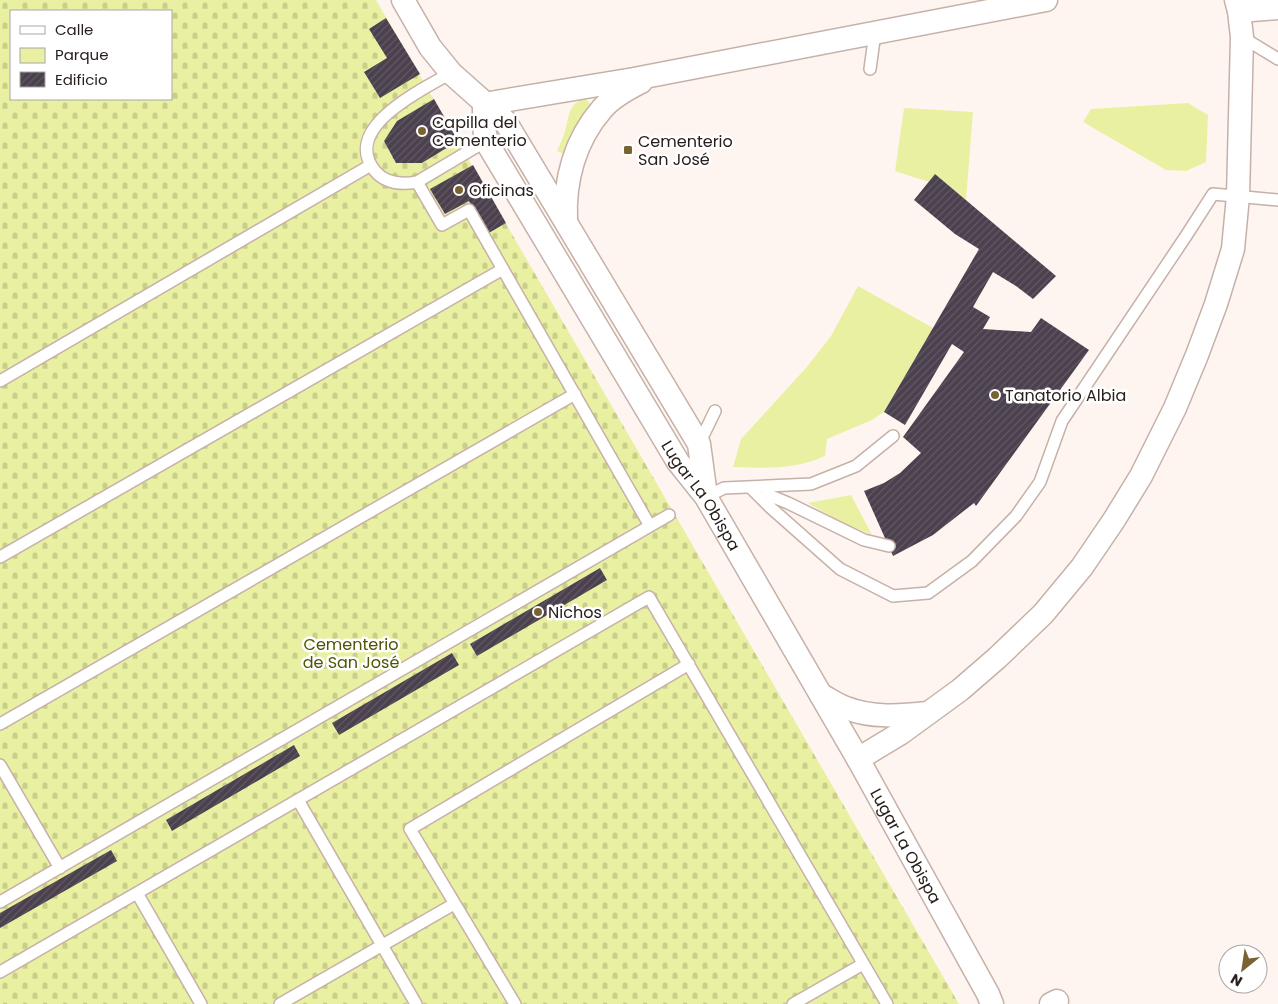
<svg xmlns="http://www.w3.org/2000/svg" width="1278" height="1004" viewBox="0 0 1278 1004" font-family="Poppins,sans-serif">
<style>
.green{fill:#eaf0a1}
.cemetery{fill:url(#cemetery-stones);fill-rule:evenodd}
.building{fill:url(#building-hatch)}
.lines{fill:none;stroke-linecap:round;stroke-linejoin:round}
.lane-casing{stroke:#c6b1a8;stroke-width:14}
.street-casing{stroke:#c6b1a8;stroke-width:25}
.lane{stroke:#fff;stroke-width:11}
.street{stroke:#fff;stroke-width:22}
.poi-dot{fill:#7a6333;stroke:#fff;stroke-width:2}
.labels{text-anchor:middle;dominant-baseline:central;stroke-width:5;stroke-linejoin:round;paint-order:stroke}
.poi-label{font-size:16px;fill:#28201d;stroke:#fff;text-anchor:start}
.street-label{font-size:16px;fill:#28201d;stroke:#fff}
.park-label{font-size:16px;fill:#515400;stroke:#fff}
</style>
<defs>
<pattern id="cemetery-stones" width="16" height="16" patternUnits="userSpaceOnUse" patternTransform="scale(1.25)"><rect width="16" height="16" fill="#eaf0a1"/><path d="M2 7V4a2 2 0 0 1 4 0v3zM10 15v-3a2 2 0 0 1 4 0v3z" fill="#c9ce8a"/></pattern>
<pattern id="building-hatch" width="6" height="6" patternUnits="userSpaceOnUse" patternTransform="scale(1.25)"><rect width="6" height="6" fill="#4b404e"/><path d="M-1 1l2-2M0 6l6-6M5 7l2-2" fill="none" stroke="#625964"/></pattern>
</defs>
<rect width="100%" height="100%" fill="#fef5f1"/>
<path class="green" d="M 585,99 L 590,103 L 591,106 L 566,155 L 557,151 C 560,144 563,138 565,131 C 569,118 568,102 585,99 Z
M 1188,103 L 1208,115 L 1206,162 L 1186,171 L 1166,170 L 1083,122 L 1091,109 Z
M 904,108 L 973,112 L 966,200 L 935,174 L 929,182 L 895,171 Z
M 858,286 L 933,328 L 884,412 L 872,420 L 827,439 L 825,456 C 794,470 767,468 733,467 L 741,439 L 806,368 L 831,336 Z
M 851,495 L 872,535 L 839,521 L 808,503 Z"/>
<path class="cemetery" d="M 0,0 L 376,0 L 959,1004 L 0,1004 ZM 11,11 L 171,11 L 171,99 L 11,99 Z"/>
<path class="building" d="M 386,18 L 420,74 L 380,98 L 364,72 L 387,58 L 369,29 Z
M 434,99 L 458,141 L 422,163 L 396,163 L 384,141 L 397,121 Z
M 473,165 L 506,223 L 487,234 L 469,201 L 445,214 L 430,189 Z
M 935,174 L 1056,276 L 1033,299 L 1016,286 L 993,272 L 973,307 L 990,317 L 983,329 L 1031,332 L 1041,318 L 1089,350 L 976,506 L 974,503 L 933,535 L 893,556 L 864,491 L 884,483 L 900,473 L 921,453 L 903,437 L 964,352 L 952,344 L 905,425 L 884,412 L 979,249 L 955,234 L 914,200 Z
M 600,568 L 607,580 L 477,656 L 470,644 Z
M 452,653 L 459,665 L 339,735 L 332,723 Z
M 294,745 L 300,756 L 172,831 L 166,820 Z
M 111,850 L 117,861 L 0,928 L 0,913 Z"/>
<g class="lines">
<g class="lane-casing">
<path id="lane" d="M 1242,37 L 1278,59
M 870,69 L 875,33
M 451,73 C 423,89 340,128 375,171 C 386,184 401,185 417,182 L 486,141
M 417,182 L 442,225 L 469,210 L 650,526
M 0,381 L 371,165
M 699,444 L 715,411
M 750,487 L 771,508 L 840,569 L 893,596 L 928,593 L 972,561 L 1016,516 L 1040,482 L 1062,421 L 1186,236 L 1213,194 L 1278,200
M 754,489 L 788,503 L 864,540 L 889,546
M 706,497 L 724,488 L 811,484 L 856,466 L 893,436
M 0,557 L 503,269
M 0,724 L 575,394
M 0,765 L 60,868
M 298,800 L 416,1004
M 137,893 L 201,1004
M 0,902 L 669,515
M 0,972 L 649,597 L 887,1004
M 280,1004 L 454,904
M 515,1004 L 410,829 L 689,664
M 793,1004 L 863,964"/>
</g>
<g class="street-casing">
<g id="street">
<path d="M 403,0 L 430,47 L 451,73 L 505,121 L 699,444 L 706,496"/>
<path d="M 1239,11 L 1278,8"/>
<path id="s1" d="M 484,104 L 484,126 L 486,141 L 678,462 L 706,497 L 858,759 L 988,994 L 992,1004"/>
<path d="M 484,104 L 634,79 L 1046,0"/>
<path d="M 566,221 C 564,180 575,140 602,109 C 612,97 627,89 641,82"/>
<path d="M 821,695 C 829,699 837,705 846,708 C 872,718 900,716 928,713"/>
<path d="M 858,759 L 901,733 L 960,690 L 997,658 L 1043,614 L 1082,567 L 1114,520 L 1141,476 L 1175,408 L 1197,355 L 1216,304 L 1233,249 L 1238,196 L 1242,37 L 1239,11 L 1236,0"/>
<path d="M 1051,1004 L 1057,1001"/>
</g>
</g>
<use href="#lane" class="lane"/>
<use href="#street" class="street"/>
</g>
<g class="poi-dot">
<circle cx="422" cy="131" r="5"/>
<rect x="623" y="145" width="10" height="10" rx="2.5"/>
<circle cx="459" cy="190" r="5"/>
<circle cx="995" cy="395" r="5"/>
<circle cx="538" cy="612" r="5"/>
</g>
<g class="labels">
<g class="poi-label">
<text x="432" y="122">Capilla del<tspan x="432" dy="18">Cementerio</tspan></text>
<text x="638" y="141">Cementerio<tspan x="638" dy="18">San José</tspan></text>
<text x="469" y="190">Oficinas</text>
<text x="1005" y="395">Tanatorio Albia</text>
<text x="548" y="612">Nichos</text>
</g>
<g class="street-label">
<text stroke="none"><textPath href="#s1" startOffset="452">Lugar La Obispa</textPath></text>
<text stroke="none"><textPath href="#s1" startOffset="858">Lugar La Obispa</textPath></text>
</g>
<g class="park-label">
<text x="351" y="644">Cementerio<tspan x="351" dy="18">de San José</tspan></text>
</g>
</g>
<rect x="10" y="10" width="162" height="90" fill="#ffffff" stroke="#a9a6a5"/>
<rect x="20" y="26" width="25" height="8" fill="#ffffff" stroke="#a9a6a5"/>
<text x="55" y="35" font-size="15" fill="#28201d">Calle</text>
<rect x="20" y="48" width="25" height="15" fill="#eaf0a1" stroke="#a9a6a5"/>
<text x="55" y="60" font-size="15" fill="#28201d">Parque</text>
<rect x="20" y="72" width="25" height="15" fill="url(#building-hatch)" stroke="#a9a6a5"/>
<text x="55" y="85" font-size="15" fill="#28201d">Edificio</text>
<g transform="translate(1243 969) rotate(210)"><circle r="24" fill="#ffffff" stroke="#a9a6a5"/>
<path d="M0-4L9 19L0 12L-9 19Z" fill="#7a6333"/>
<text y="-8" font-size="14" font-weight="bold" text-anchor="middle" fill="#28201d">N</text>
</g>
</svg>
